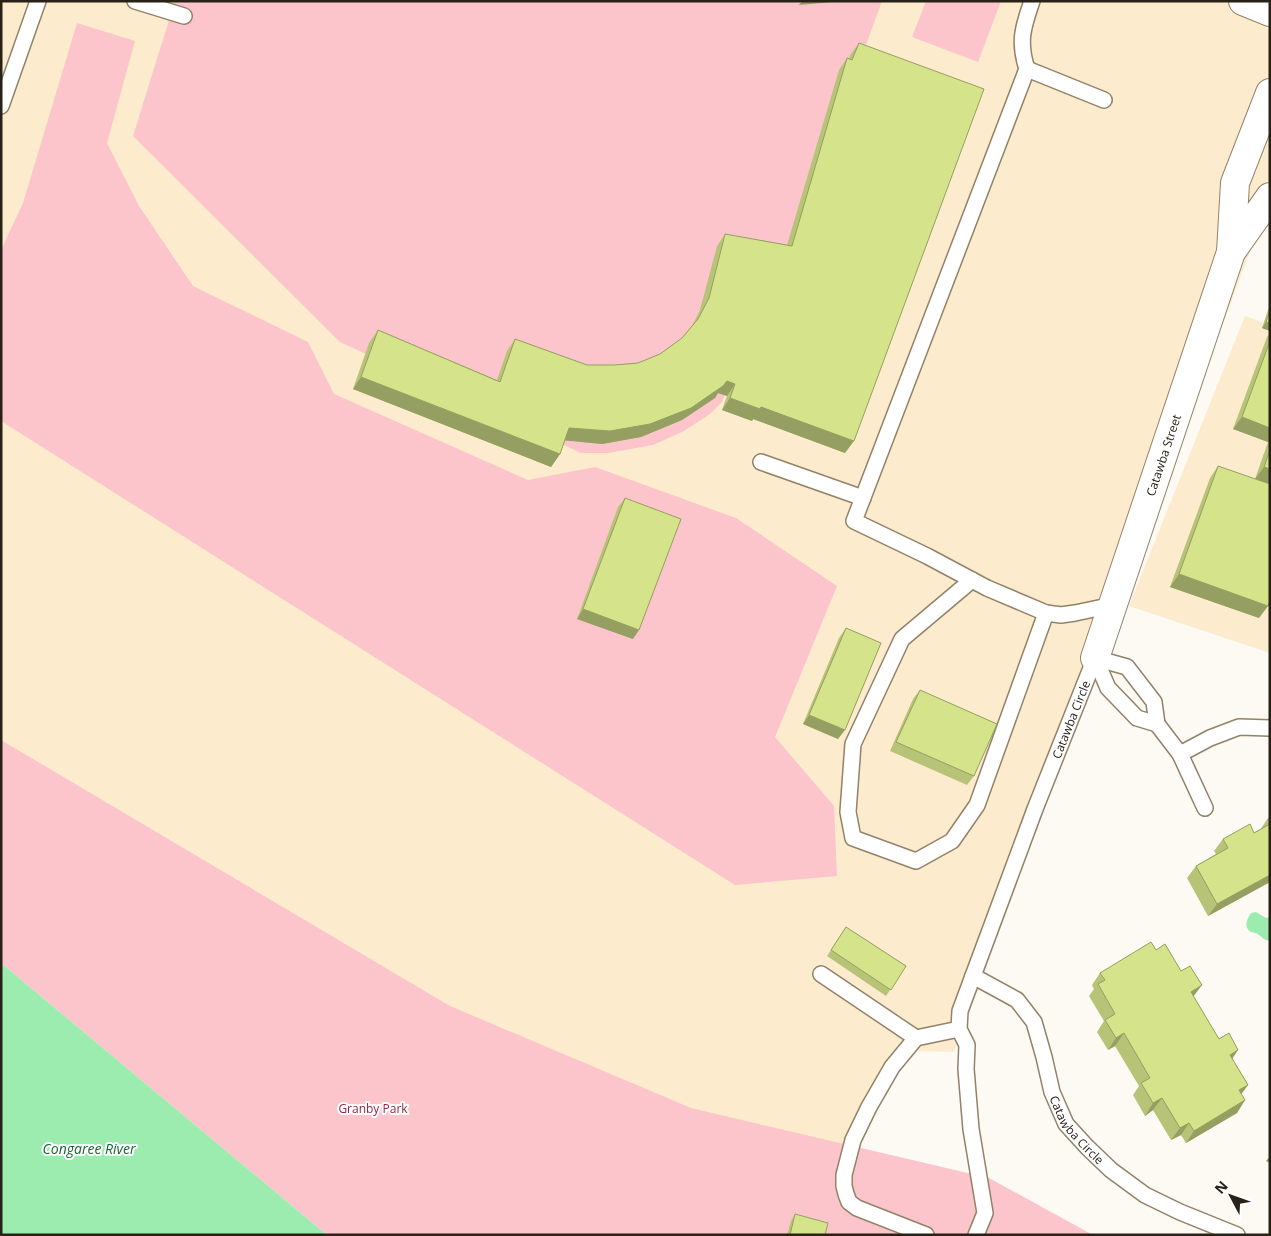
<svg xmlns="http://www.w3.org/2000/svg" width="1271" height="1236" viewBox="0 0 1271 1236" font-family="'Open Sans',sans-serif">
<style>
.built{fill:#fdebce}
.green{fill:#fcc5cb}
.water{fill:#9cebaf}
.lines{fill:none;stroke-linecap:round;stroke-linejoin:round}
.service-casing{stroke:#928267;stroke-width:18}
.minor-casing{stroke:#928267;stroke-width:30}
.service{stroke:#fff;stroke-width:15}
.minor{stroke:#fff;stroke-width:28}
.wall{fill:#b7c377}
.shaded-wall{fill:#959f61}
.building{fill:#d5e38a;stroke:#959f61}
.labels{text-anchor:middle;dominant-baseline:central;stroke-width:4;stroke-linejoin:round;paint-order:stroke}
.street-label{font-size:12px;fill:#282116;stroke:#fff}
.park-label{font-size:12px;fill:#932741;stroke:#fff}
.water-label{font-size:14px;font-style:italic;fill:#116833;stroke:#fff}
</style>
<rect width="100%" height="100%" fill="#fdf9f3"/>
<path class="built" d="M 1,1 L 1257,1 L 1270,6 L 1270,197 L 954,1052 L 912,1051 L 784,1235 L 1,776 Z
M 1245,316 L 1270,325 L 1270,653 L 1129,606 Z"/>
<path class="green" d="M 175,1 L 882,1 L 762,330 L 730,381 L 722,402 L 710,414 L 684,431 L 653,445 L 608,453 L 581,453 L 340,342 L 133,136 Z
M 926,1 L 1001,1 L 978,62 L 912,37 Z
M 77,23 L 135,41 L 107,143 L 139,206 L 193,286 L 308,342 L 334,394 L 528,480 L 595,467 L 736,518 L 837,586 L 775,737 L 834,806 L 837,876 L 735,885 L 1,421 L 1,250 L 23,203 Z
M 1,740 L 450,1006 L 691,1108 L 989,1178 L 1093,1235 L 327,1235 L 1,963 Z"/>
<path class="water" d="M 1256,912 L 1266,918 L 1270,917 L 1270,941 C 1264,940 1263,938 1259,935 C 1257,933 1254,933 1251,932 C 1243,927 1247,919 1251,913 Z
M 1,963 L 327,1235 L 1,1235 Z"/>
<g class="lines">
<g class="service-casing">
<g id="service">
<path d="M 135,1 L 184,16"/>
<path d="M 1032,1 C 1023,27 1018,42 1027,69 L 854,521 L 927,556 L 987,588 L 1046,613 L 1061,615 L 1075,613 L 1113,605"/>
<path d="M 1027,69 L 1104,100"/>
<path d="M 1,106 L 38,1"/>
<path d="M 761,462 L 863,498"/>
<path d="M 972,580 L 902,639 L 853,744 L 848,812 L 853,838 L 916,861 L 952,841 L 977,805 L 1046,613"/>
<path d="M 1095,658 L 1127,667 L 1154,702 L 1157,724 L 1180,754 L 1205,808"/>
<path d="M 1095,658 L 1108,688 L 1137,718 L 1157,724"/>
<path d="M 1180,754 L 1210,738 L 1239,727 L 1270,728"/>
<path d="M 821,974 L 916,1038"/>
<path id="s1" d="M 973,976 L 1017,1000 L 1034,1022 L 1044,1057 L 1052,1092 L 1066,1124 L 1087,1147 L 1111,1170 L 1145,1195 L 1180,1212 L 1237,1235"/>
<path d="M 926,1235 L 857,1208 L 849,1202 L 846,1194 L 844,1186 L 844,1175 L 853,1140 L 869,1107 L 892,1067 L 916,1038 L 959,1029"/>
<path id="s2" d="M 976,1235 L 985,1213 L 971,1129 L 966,1069 L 967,1045 L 959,1029 L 960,1011 L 1035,809 L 1095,658"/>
</g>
</g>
<g class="minor-casing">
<g id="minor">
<path d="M 1243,1 L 1270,12"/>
<path d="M 1231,252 L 1270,197"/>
<path id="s3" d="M 1095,658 L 1231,252 L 1235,183 L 1270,93"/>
</g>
</g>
<use href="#service" class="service"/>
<use href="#minor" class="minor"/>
</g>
<path class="wall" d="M 859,43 L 845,453 L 753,419 L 752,421 L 722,410 L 727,396 L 718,393 L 715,398 L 682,420 L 641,437 L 602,444 L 565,440 L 560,454 L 551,467 L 353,389 L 369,343 L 378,330 L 497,380 L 507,351 L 515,339 L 587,365 L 614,365 L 638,363 L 660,354 L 682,338 L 692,326 L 700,310 L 717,246 L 725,234 L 787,245 L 839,70 L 847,58 L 849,59 L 850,55 Z
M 1270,304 L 1270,331 L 1262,328 Z
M 1270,333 L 1270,484 L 1255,479 L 1268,442 L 1233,429 L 1267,337 Z
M 1218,466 L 1259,618 L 1170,587 L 1210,478 Z
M 625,498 L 633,639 L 577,619 L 618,507 Z
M 846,628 L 838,739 L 803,724 L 839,638 Z
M 920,690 L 974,776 L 967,785 L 890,751 L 913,699 Z
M 1270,817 L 1270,882 L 1208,916 L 1187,878 L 1196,866 L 1216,854 L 1214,851 L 1223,839 L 1254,833 L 1260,830 L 1268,818 Z
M 846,927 L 906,966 L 886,996 L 827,956 Z
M 1156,950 L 1194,997 L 1219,1039 L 1238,1050 L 1232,1058 L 1248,1085 L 1241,1094 L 1245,1100 L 1237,1113 L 1186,1143 L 1181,1135 L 1171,1140 L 1153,1110 L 1145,1116 L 1133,1095 L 1139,1086 L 1115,1046 L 1108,1050 L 1097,1032 L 1104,1021 L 1089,996 L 1094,989 L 1092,985 L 1100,973 Z
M 795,1214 L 825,1235 L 787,1235 L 791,1221 Z"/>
<path class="shaded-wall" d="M 802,1 L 835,1 L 834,2 L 799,5 Z
M 1266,322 L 1270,323 L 1270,331 L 1262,328 Z
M 361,377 L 560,454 L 551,467 L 353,389 Z
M 727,381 L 735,384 L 727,396 L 718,393 L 715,398 L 682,420 L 641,437 L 602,444 L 560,440 L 569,428 Z
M 730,398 L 761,407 L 854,441 L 845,453 L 753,419 L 752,421 L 722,410 Z
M 1242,417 L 1270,428 L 1270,440 L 1268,442 L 1233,429 Z
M 1264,467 L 1270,469 L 1270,484 L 1255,479 Z
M 1179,574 L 1268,606 L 1259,618 L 1170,587 Z
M 583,609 L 639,630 L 633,639 L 577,619 Z
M 809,715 L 845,730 L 838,739 L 803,724 Z
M 1270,875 L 1270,882 L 1208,916 L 1217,904 Z
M 1202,985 L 1193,997 L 1191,992 Z
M 1124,1033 L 1115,1046 L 1108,1050 L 1116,1038 Z
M 1238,1050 L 1230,1062 L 1230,1055 Z
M 1248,1085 L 1239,1097 L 1239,1090 Z
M 1162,1098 L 1153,1110 L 1145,1116 L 1153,1103 Z
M 1245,1100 L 1237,1113 L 1186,1143 L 1194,1131 Z
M 1189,1123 L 1181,1135 L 1171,1140 L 1180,1128 Z
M 1270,1156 L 1270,1163 L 1266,1161 Z"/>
<path class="building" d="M 859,43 L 984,89 L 854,441 L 761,407 L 760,409 L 730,398 L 735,384 L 727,381 L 723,386 L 691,408 L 650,424 L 610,431 L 569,428 L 560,454 L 361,377 L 378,330 L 500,382 L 515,339 L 587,365 L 614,365 L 638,363 L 660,354 L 682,338 L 698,319 L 709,298 L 725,234 L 792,246 L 847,58 L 852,60 Z
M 1270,311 L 1270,323 L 1266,322 Z
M 1270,341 L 1270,428 L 1242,417 Z
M 1270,450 L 1270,469 L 1264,467 Z
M 1218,466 L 1270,484 L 1270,601 L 1268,606 L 1179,574 Z
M 625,498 L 681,519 L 639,630 L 583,609 Z
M 846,628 L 881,643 L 845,730 L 809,715 Z
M 920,690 L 997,724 L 974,776 L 896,742 Z
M 1250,824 L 1254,833 L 1270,824 L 1270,875 L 1217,904 L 1196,866 L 1228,848 L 1223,839 Z
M 846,927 L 906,966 L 891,990 L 831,950 Z
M 1151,942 L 1156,950 L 1165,944 L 1181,971 L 1190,966 L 1202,985 L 1191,992 L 1219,1039 L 1229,1033 L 1238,1050 L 1230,1055 L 1248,1085 L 1239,1090 L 1245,1100 L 1194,1131 L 1189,1123 L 1180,1128 L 1162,1098 L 1153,1103 L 1141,1083 L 1150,1078 L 1124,1033 L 1116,1038 L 1105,1020 L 1115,1014 L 1098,984 L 1105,980 L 1100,973 Z
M 795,1214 L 828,1223 L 825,1235 L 790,1235 Z"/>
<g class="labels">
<g class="street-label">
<text stroke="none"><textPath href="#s3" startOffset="214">Catawba Street</textPath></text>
<text stroke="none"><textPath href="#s2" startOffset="541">Catawba Circle</textPath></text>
<text stroke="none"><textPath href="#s1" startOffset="196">Catawba Circle</textPath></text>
</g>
<g class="park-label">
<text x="373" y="1108">Granby Park</text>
</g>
<g class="water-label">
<text x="89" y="1148">Congaree River</text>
</g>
</g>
<rect width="1271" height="1236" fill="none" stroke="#282116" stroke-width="5"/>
<g transform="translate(1231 1196) rotate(311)" stroke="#ffffff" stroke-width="4" paint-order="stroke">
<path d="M0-4L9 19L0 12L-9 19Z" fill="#282116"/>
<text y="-8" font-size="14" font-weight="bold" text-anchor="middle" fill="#282116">N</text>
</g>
</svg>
